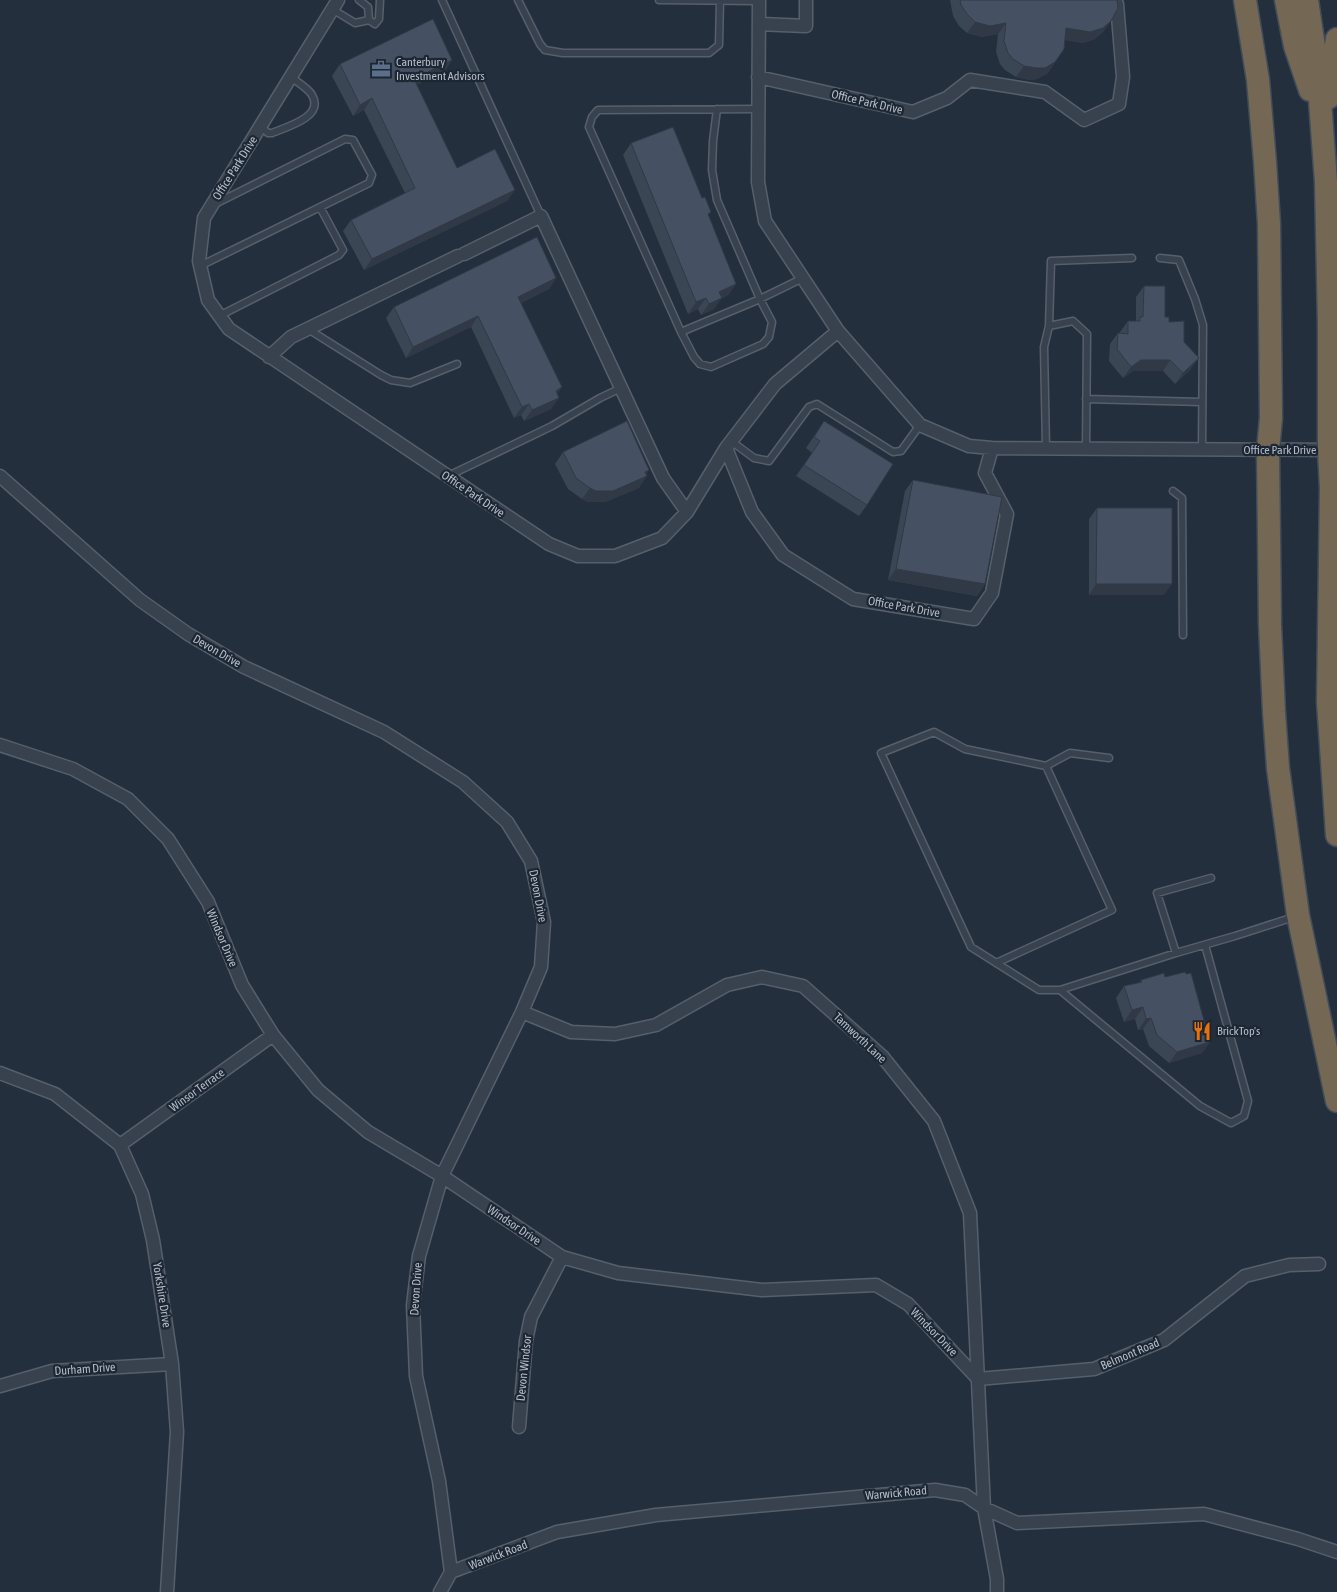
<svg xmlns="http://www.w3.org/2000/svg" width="1337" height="1592" viewBox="0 0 1337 1592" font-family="'Asap Condensed',sans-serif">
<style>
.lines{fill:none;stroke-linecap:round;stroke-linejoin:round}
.lane-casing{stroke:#565f6c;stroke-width:9}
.street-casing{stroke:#565f6c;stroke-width:15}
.highway-casing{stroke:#434c59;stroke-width:25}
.lane{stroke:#38414e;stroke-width:6}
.street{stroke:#38414e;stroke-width:12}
.highway{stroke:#746855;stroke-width:22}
.wall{fill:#3b4654}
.shaded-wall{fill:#303945}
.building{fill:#455162;stroke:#303945}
.labels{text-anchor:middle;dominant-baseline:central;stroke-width:4.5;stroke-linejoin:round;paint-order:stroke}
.poi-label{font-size:12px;fill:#b4bcc9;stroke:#1d2633;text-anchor:start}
.street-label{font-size:12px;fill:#b4bcc9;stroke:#1d2633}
</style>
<rect width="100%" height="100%" fill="#242f3e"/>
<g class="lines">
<g class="lane-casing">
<path id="lane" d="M 442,0 L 541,216
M 518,0 L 540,44 L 545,50 L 563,53 L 709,53 L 719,45 L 720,0
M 659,0 L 759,1
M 332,9 L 355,23 L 369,20 L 368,7 L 359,0
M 369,20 L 375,24 L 379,19 L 380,0
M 717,109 L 713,141 L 712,170 L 717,200 L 760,299 L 772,322 L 769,337 L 763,344 L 711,367 L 700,364 L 694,357 L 681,332 L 760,299 L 803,278
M 260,126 L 268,133 L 272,133 C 286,127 325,117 312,95 C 308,88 297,82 291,77
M 1160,258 L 1179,260 L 1195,299 L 1203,325 L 1202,449
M 200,266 L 369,183 L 372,175 L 353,140 L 345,139 L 215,204
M 219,316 L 339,255 L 343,250 L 320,207
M 1049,326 L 1051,261 L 1132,258
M 308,329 L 381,375 L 391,380 L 410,383 L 457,364
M 681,332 L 589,127 L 592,117 L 598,110 L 758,109
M 1086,399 L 1202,402
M 731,441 L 754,458 L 769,461 L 809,407 L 817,404 L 893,452 L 901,451 L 920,425
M 1046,448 L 1044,347 L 1049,326 L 1073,321 L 1087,334 L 1086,449
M 448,476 L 552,426 L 600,398 L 621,388
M 1173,491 L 1182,498 L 1183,635
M 1109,758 L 1070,753 L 1046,766 L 965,749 L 934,732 L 881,753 L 971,947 L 1039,990 L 1060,990 L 1176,953 L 1235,936 L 1294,917
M 1176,953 L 1157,893 L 1211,878
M 996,963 L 1112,910 L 1046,766
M 1060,990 L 1200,1106 L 1231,1123 L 1244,1116 L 1248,1101 L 1205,945"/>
</g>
<g class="street-casing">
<path id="street" d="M 338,0 L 204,218 L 199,261 L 208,300 L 229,329 L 549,544 L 578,556 L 615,556 L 662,538 L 687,512 L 726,448 L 775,384 L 838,331
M 759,0 L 758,182 L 765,221 L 838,331 L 920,425 L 969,446 L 992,448 L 1335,450
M 759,24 L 806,26 L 806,0
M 758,77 L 913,112 L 947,98 L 970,80 L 1045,92 L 1084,120 L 1119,104 L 1123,77 L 1117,4 L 1114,0
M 464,254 L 541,216 L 663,478 L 687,512
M 269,357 L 291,337 L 458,256
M 726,448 L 752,512 L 783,555 L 853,599 L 974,619 L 992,593 L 1007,514 L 985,473 L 992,448
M 0,476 L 140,600 L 188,634 L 244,667 L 384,732 L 463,782 L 507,822 L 531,861 L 544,922 L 541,967 L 522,1012 L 442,1176 L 419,1256 L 413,1305 L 416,1376 L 439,1481 L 451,1572 L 440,1592
M 0,745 L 73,769 L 128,799 L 168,839 L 208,902 L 242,985 L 273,1035 L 318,1090 L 368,1132 L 442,1176 L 562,1257 L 618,1273 L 762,1290 L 876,1285 L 908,1304 L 978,1379
M 522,1012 L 571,1032 L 615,1034 L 656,1025 L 727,985 L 762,977 L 803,986 L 882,1056 L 934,1121 L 970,1213 L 984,1508 L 997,1579 L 997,1592
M 0,1073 L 55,1094 L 120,1145 L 142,1194 L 153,1240 L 172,1364 L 177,1432 L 167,1592
M 120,1145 L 273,1035
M 978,1379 L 1094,1369 L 1164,1340 L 1245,1276 L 1289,1265 L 1319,1264
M 0,1386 L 52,1371 L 172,1364
M 519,1427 L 526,1341 L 531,1317 L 562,1257
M 451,1572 L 557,1532 L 656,1515 L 935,1490 L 965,1495 L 984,1508 L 1017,1523 L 1204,1514 L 1298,1539 L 1337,1552"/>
</g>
<g class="highway-casing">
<path id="highway" d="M 1245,0 L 1258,80 L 1265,162 L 1269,224 L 1271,418 L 1268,450 L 1270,625 L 1274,712 L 1278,768 L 1298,915 L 1337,1101
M 1286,0 L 1295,46 L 1310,90
M 1307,0 L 1318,74 L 1326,182 L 1329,325 L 1329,450 L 1331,488 L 1328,702 L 1337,835
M 1328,98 L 1337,39"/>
</g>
<use href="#lane" class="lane"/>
<use href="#street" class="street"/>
<use href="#highway" class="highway"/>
</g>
<path class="wall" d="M 950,0 L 1117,0 L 1111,21 L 1103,32 L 1095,39 L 1083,43 L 1065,40 L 1064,49 L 1048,73 L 1037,79 L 1030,80 L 1016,77 L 1005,70 L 1000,64 L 996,52 L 998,34 L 982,37 L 967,33 L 959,26 L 953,16 Z
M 452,60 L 444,72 L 416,85 L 457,168 L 507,201 L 364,270 L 343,231 L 351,220 L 405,193 L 364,110 L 353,116 L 332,76 L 340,64 Z
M 631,143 L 709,216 L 736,284 L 728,295 L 721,299 L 714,309 L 701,315 L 698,309 L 688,314 L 623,155 Z
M 556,278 L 549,289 L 521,303 L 557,394 L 551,409 L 524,421 L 521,415 L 514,418 L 471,327 L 406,358 L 386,318 L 394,307 Z
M 1144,286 L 1165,317 L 1169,322 L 1184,342 L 1191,369 L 1175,384 L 1163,371 L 1133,371 L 1123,378 L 1109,361 L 1110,344 L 1118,333 L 1120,333 L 1120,332 L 1128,321 L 1136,321 L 1136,297 Z
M 824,421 L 867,505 L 859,516 L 796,476 L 812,453 L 806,448 Z
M 563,452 L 646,475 L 639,488 L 605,502 L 588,502 L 582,499 L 568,489 L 555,464 Z
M 913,480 L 985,584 L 977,596 L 888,580 L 905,491 Z
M 1097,508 L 1164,595 L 1089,595 L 1089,519 Z
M 1165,977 L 1210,1042 L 1202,1053 L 1169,1063 L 1149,1046 L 1143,1029 L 1138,1030 L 1135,1019 L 1124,1022 L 1116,998 L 1124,986 L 1139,983 L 1141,980 Z"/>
<path class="shaded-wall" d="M 1111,21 L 1103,32 L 1095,39 L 1083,43 L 1058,39 L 1066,28 Z
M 975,22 L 1006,23 L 998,34 L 982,37 L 967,33 Z
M 452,60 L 444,72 L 406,90 L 414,79 Z
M 1055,62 L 1048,73 L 1037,79 L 1030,80 L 1016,77 L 1024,66 Z
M 372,98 L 364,110 L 353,116 L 360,105 Z
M 515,190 L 507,201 L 364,270 L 372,259 Z
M 556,278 L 549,289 L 510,308 L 518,297 Z
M 736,284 L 728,295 L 721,299 L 714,309 L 701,315 L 709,304 L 719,292 Z
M 706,298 L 698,309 L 688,314 L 696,302 Z
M 478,316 L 471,327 L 406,358 L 413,347 Z
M 1199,358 L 1191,369 L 1175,384 L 1183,373 Z
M 1141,360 L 1170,360 L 1163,371 L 1133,371 L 1123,378 L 1131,367 Z
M 562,387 L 555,398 L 556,391 Z
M 559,398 L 551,409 L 524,421 L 532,410 Z
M 529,404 L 521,415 L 514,418 L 522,407 Z
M 649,470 L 645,477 L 647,476 L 639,488 L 605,502 L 588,502 L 582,499 L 590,488 Z
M 896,569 L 985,584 L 977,596 L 888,580 Z
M 1096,584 L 1172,584 L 1164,595 L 1089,595 Z
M 1143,1007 L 1135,1019 L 1124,1022 L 1132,1010 Z
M 1151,1018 L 1143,1029 L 1138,1030 L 1146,1019 Z
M 1210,1042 L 1202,1053 L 1169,1063 L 1177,1052 Z"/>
<path class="building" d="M 960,0 L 1117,0 L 1118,8 L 1111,21 L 1103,28 L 1090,32 L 1066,28 L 1064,49 L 1055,62 L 1045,68 L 1037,68 L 1024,66 L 1013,59 L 1008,53 L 1004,41 L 1006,23 L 990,26 L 975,22 L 967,14 L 961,5 Z
M 433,19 L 452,60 L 414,79 L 457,168 L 495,149 L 515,190 L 372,259 L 351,220 L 415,188 L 372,98 L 360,105 L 340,64 Z
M 673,127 L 702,198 L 705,197 L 711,212 L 708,214 L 736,284 L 719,292 L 722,298 L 709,304 L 706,298 L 696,302 L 631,143 Z
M 537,237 L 556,278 L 518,297 L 562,387 L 556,391 L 559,398 L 532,410 L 529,404 L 522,407 L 478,316 L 413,347 L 394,307 Z
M 1144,286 L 1165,286 L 1165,317 L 1169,317 L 1169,322 L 1184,321 L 1184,342 L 1199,358 L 1183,373 L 1170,360 L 1141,360 L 1131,367 L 1117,349 L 1118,333 L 1128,334 L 1128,321 L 1140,321 L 1140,317 L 1143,317 Z
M 627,421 L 649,470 L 645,472 L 647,476 L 613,491 L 596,491 L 590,488 L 576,478 L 563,452 Z
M 824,421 L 893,464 L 867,505 L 804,465 L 820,441 L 814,437 Z
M 913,480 L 1002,497 L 985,584 L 896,569 Z
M 1097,508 L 1172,508 L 1172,584 L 1096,584 Z
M 1185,972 L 1186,974 L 1191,973 L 1210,1042 L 1177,1052 L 1157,1035 L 1151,1018 L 1146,1019 L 1143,1007 L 1132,1010 L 1124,986 L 1142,982 L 1141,980 L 1164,973 L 1165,977 Z"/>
<defs>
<g id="office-bare" transform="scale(1.5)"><path d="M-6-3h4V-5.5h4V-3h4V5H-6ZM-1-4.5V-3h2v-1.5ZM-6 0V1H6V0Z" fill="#5c6f8a" stroke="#1d2633" stroke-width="2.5" paint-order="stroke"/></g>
<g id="restaurant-bare" transform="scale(1.5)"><path d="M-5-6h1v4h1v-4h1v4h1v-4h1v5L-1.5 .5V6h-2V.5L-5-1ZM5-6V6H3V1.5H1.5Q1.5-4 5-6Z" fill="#e8710a" stroke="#1d2633" stroke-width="2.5" paint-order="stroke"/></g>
</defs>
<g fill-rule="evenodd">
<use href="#office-bare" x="381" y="69"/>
<use href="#restaurant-bare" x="1202" y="1031"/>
</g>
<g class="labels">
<g class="poi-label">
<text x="396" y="62">Canterbury<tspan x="396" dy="14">Investment Advisors</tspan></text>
<text x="1217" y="1031">BrickTop's</text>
</g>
<g class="street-label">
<text transform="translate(867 102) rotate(13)">Office Park Drive</text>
<text transform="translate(235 168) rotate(-58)">Office Park Drive</text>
<text x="1280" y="450">Office Park Drive</text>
<text transform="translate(473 494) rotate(34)">Office Park Drive</text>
<text transform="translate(904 607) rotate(10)">Office Park Drive</text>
<text transform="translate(217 651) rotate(30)">Devon Drive</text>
<text transform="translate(538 896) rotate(79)">Devon Drive</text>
<text transform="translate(222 938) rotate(67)">Windsor Drive</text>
<text transform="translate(860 1038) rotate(43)">Tamworth Lane</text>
<text transform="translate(197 1090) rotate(-36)">Winsor Terrace</text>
<text transform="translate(514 1225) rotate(34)">Windsor Drive</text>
<text transform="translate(416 1289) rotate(-86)">Devon Drive</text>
<text transform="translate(162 1295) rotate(81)">Yorkshire Drive</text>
<text transform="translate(934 1332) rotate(46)">Windsor Drive</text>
<text transform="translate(1130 1354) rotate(-23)">Belmont Road</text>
<text transform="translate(524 1368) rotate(-84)">Devon Windsor</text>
<text transform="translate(85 1369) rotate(-4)">Durham Drive</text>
<text transform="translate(896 1493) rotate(-5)">Warwick Road</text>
<text transform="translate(498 1555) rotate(-21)">Warwick Road</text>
</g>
</g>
</svg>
